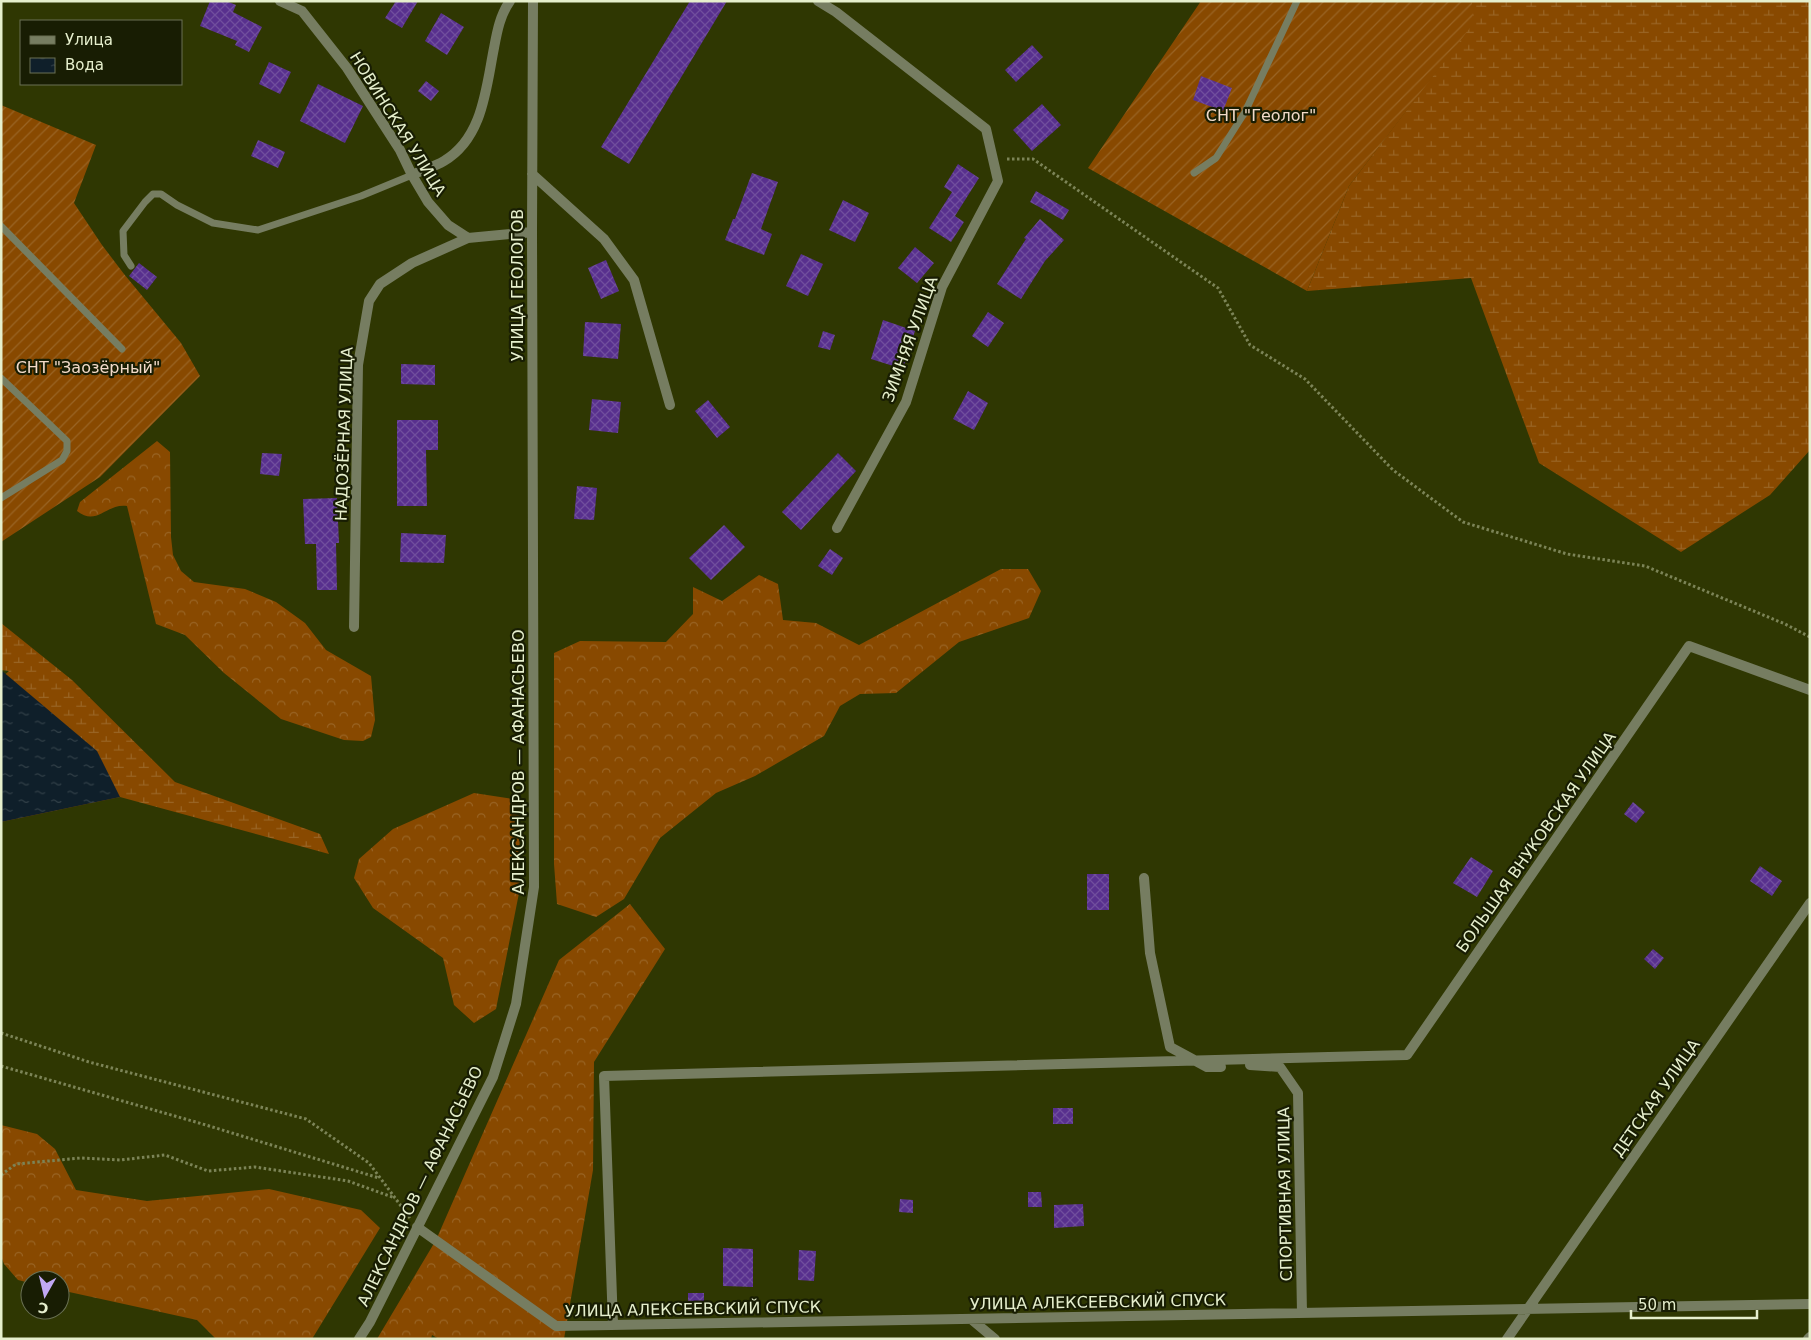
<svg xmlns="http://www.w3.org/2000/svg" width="1811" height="1340" viewBox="0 0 1811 1340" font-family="'DejaVu Sans',sans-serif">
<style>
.forest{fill:url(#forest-crowns)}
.wetland{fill:url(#wetland-marsh)}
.garden{fill:url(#garden-furrows)}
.water{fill:url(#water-ripples)}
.building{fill:url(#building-cross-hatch)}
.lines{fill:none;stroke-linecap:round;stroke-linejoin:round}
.path{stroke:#7c8457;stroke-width:3;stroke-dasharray:2.5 2.5;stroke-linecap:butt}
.service{stroke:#767d61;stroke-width:7}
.minor{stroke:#767d61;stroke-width:10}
.labels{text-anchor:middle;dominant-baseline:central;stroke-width:4.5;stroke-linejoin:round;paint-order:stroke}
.park-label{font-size:16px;fill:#f2dac8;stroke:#181d03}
.street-label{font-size:16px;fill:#e6efcd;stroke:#181d03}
</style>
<defs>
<pattern id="forest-crowns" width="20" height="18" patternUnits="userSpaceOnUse" patternTransform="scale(1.25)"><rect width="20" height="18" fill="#884900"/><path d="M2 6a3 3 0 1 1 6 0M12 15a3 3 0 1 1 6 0" fill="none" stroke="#996424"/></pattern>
<pattern id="wetland-marsh" width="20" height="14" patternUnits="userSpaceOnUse" patternTransform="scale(1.25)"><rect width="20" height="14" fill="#884900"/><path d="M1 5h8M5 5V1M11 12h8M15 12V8" fill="none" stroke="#996424"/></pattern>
<pattern id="garden-furrows" width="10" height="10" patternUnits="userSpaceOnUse" patternTransform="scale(1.25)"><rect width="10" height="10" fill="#884900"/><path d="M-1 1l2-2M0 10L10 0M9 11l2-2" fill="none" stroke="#996424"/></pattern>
<pattern id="water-ripples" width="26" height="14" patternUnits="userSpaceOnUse" patternTransform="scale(1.25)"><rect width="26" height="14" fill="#0f1f2a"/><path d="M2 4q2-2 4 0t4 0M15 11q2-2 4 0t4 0" fill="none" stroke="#324048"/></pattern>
<pattern id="building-cross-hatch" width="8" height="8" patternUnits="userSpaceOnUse" patternTransform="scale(1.25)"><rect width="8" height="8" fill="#58308e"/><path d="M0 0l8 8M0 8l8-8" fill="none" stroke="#704e9d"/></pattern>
</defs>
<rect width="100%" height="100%" fill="#2f3702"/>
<path class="forest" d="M 157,441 L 170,452 L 171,537 L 173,555 L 181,571 L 194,582 L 245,589 L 276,602 L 305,623 L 326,650 L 371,676 L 375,720 L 371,737 L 363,741 L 344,740 L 281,719 L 224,673 L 185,635 L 156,624 L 127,506 C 106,503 97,527 77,511 L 80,502 Z
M 1001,569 L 1028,569 L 1041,591 L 1029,618 L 959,642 L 896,693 L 860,694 L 840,706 L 824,736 L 755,776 L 716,793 L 660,838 L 624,899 L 596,917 L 557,904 L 554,864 L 554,653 L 580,641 L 666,642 L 693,614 L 693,587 L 722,601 L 759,575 L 778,584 L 783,620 L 816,623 L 859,645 Z
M 474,793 L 519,800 L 520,888 L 496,1009 L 474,1023 L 454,1005 L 443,958 L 373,908 L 354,878 L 359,859 L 393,829 Z
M 630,904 L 665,949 L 594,1062 L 593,1170 L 564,1339 L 439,1339 L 432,1335 L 431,1339 L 377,1339 L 436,1240 L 559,960 Z
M 1,1125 L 37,1134 L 55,1149 L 76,1190 L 147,1201 L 269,1189 L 361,1210 L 380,1228 L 312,1339 L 216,1339 L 197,1320 L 60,1290 L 60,1280 L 30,1280 L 30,1283 L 18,1280 L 4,1264 L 1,1256 Z"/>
<path class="wetland" d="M 1472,1 L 1810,1 L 1810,450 L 1770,495 L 1681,552 L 1539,463 L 1471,278 L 1307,291 L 1349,186 L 1472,24 Z
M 1,623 L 72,680 L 175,782 L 320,834 L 329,854 L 120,797 L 1,822 L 1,678 L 9,671 L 1,670 Z"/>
<path class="garden" d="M 1201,1 L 1472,1 L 1473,24 L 1349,186 L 1307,291 L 1088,168 Z
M 1,105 L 96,145 L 74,203 L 102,245 L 124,274 L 181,343 L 200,376 L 100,477 L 1,542 Z"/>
<path class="water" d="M 1,670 L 97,751 L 120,797 L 1,822 Z"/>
<path class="building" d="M 210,1 L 226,1 L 236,5 L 233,12 L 262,27 L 249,52 L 235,45 L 237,41 L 200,26 Z
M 396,1 L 418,1 L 402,28 L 385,18 Z
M 690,1 L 727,1 L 629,164 L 601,147 Z
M 441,13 L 464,27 L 447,55 L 425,41 Z
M 1032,45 L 1043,57 L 1016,82 L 1005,70 Z
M 269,62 L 291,72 L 280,94 L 259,84 Z
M 1201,76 L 1232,88 L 1223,111 L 1193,100 Z
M 426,81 L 439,91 L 431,101 L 418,91 Z
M 318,84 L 363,106 L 345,143 L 300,121 Z
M 1042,104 L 1061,125 L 1032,151 L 1013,130 Z
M 258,140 L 285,152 L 278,168 L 251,156 Z
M 958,164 L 979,178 L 955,216 L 964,222 L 951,242 L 929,228 L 952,192 L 944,187 Z
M 752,173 L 778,182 L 761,229 L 772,234 L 764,255 L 725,240 L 733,219 L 735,219 Z
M 1036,191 L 1069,210 L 1063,220 L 1030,202 Z
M 843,200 L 869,213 L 855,242 L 829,230 Z
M 1040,219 L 1064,240 L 1045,261 L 1021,299 L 997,284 L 1026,239 L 1024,238 Z
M 915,247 L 934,263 L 917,283 L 898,268 Z
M 801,254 L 823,264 L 808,296 L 786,286 Z
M 606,260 L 619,291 L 601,299 L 588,268 Z
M 139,263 L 157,277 L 147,290 L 129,276 Z
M 988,312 L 1004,323 L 988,347 L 972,336 Z
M 883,320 L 915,331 L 903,369 L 871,359 Z
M 585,322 L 621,324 L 618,359 L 583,356 Z
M 823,331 L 835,335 L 830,350 L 818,347 Z
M 401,364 L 435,365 L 435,385 L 401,384 Z
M 968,391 L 988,403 L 974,430 L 953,419 Z
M 592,399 L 621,402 L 618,433 L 589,430 Z
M 708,400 L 730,427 L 717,438 L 695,411 Z
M 397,420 L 438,420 L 438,450 L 426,450 L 427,506 L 397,506 Z
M 262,453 L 282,454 L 279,476 L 260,474 Z
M 838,453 L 856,471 L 801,530 L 782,512 Z
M 577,486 L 597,488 L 594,520 L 574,519 Z
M 337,498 L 339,543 L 336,543 L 337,590 L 317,590 L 316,544 L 305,544 L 303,499 Z
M 724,525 L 745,547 L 711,580 L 689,558 Z
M 401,533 L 446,535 L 444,563 L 400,562 Z
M 830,549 L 843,558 L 832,575 L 818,566 Z
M 1633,802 L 1645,812 L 1636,823 L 1624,814 Z
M 1471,857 L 1493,871 L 1477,897 L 1453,883 Z
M 1760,866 L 1782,881 L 1772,896 L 1750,881 Z
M 1087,874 L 1109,874 L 1109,910 L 1087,910 Z
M 1653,949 L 1664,958 L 1655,969 L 1644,959 Z
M 1053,1108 L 1073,1108 L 1073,1124 L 1053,1124 Z
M 1028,1192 L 1041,1192 L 1042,1207 L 1028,1207 Z
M 900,1199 L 913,1200 L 913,1213 L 899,1212 Z
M 1083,1204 L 1084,1226 L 1054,1228 L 1054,1205 Z
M 723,1248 L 753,1249 L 753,1287 L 723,1286 Z
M 799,1250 L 816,1251 L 814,1281 L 798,1280 Z
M 688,1293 L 704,1293 L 704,1307 L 688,1307 Z"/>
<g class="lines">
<path class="path" d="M 1007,159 L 1033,159 L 1218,288 L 1250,345 L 1305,379 L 1393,470 L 1463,522 L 1567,554 L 1645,566 L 1785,624 L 1810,637
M 1,1033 L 89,1062 L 306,1119 L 369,1163 L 410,1218
M 1,1066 L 206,1125 L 379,1178
M 1,1175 L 16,1164 L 81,1158 L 120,1160 L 165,1155 L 208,1171 L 255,1167 L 348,1181 L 395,1198"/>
<path class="service" d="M 1194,173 L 1216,158 L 1245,112 L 1297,1
M 1,226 L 122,349
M 131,266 L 124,255 L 123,231 L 145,202 L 153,194 L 161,194 L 177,205 L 213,223 L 258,230 L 361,196 L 412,175
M 1,378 L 67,441 L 67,451 L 62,460 L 1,498"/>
<path class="minor" d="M 280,1 L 302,11 L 347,68 L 400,150 L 412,175 L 428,202 L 448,225 L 468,238 L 532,232
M 818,1 L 836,12 L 986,129 L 998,181 L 942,287 L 906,402 L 837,528
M 532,174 L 604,239 L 634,280 L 670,405
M 412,175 C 422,170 434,167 444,161 C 483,138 486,88 494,48 C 497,32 500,15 510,1
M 354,627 L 358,365 L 369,301 L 380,284 L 412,263 L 468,238
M 1144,878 L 1150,953 L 1170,1047 L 1207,1067 L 1221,1067
M 1250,1065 L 1280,1067 L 1298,1093 L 1302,1313
M 417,1227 L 556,1326 L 1810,1304
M 971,1319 L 995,1339
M 613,1325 L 604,1076 L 1407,1055 L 1689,646 L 1810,690
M 359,1339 L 370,1322 L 493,1077 L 516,1004 L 534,887 L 532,232 L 533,1
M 1507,1339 L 1810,903
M 1808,1339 L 1810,1337"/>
</g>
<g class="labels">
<g class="park-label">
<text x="1261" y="115">СНТ "Геолог"</text>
<text x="88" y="367">СНТ "Заозёрный"</text>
</g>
<g class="street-label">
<text transform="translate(398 124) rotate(58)">НОВИНСКАЯ УЛИЦА</text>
<text transform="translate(517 285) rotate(-90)">УЛИЦА ГЕОЛОГОВ</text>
<text transform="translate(910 339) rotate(-70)">ЗИМНЯЯ УЛИЦА</text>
<text transform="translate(344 434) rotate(-88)">НАДОЗЁРНАЯ УЛИЦА</text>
<text transform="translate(518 762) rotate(-90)">АЛЕКСАНДРОВ — АФАНАСЬЕВО</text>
<text transform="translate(1536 842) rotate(-55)">БОЛЬШАЯ ВНУКОВСКАЯ УЛИЦА</text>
<text transform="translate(1656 1098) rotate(-55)">ДЕТСКАЯ УЛИЦА</text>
<text transform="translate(420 1186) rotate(-64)">АЛЕКСАНДРОВ — АФАНАСЬЕВО</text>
<text transform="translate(1285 1194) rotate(-91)">СПОРТИВНАЯ УЛИЦА</text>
<text transform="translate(1098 1302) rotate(-1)">УЛИЦА АЛЕКСЕЕВСКИЙ СПУСК</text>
<text transform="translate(693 1309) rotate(-1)">УЛИЦА АЛЕКСЕЕВСКИЙ СПУСК</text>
</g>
</g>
<rect width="1811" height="1340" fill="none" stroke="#e6efcd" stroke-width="5"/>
<rect x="20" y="20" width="162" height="65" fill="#181d03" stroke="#6a7154"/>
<rect x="30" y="36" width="25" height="8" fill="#767d61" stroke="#6a7154"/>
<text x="65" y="45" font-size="15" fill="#e6efcd">Улица</text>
<rect x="30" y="58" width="25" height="15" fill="url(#water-ripples)" stroke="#6a7154"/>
<text x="65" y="70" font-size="15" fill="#e6efcd">Вода</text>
<g transform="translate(45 1295) rotate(188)"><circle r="24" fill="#181d03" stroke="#6a7154"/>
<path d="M0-4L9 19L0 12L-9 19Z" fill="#c1a8f3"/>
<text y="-8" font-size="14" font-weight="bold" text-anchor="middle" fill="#e6efcd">С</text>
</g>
<path d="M1631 1310v8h126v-8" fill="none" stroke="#e6efcd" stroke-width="2.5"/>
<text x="1638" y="1310" font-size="15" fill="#e6efcd" stroke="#181d03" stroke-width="4" paint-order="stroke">50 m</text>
</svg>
